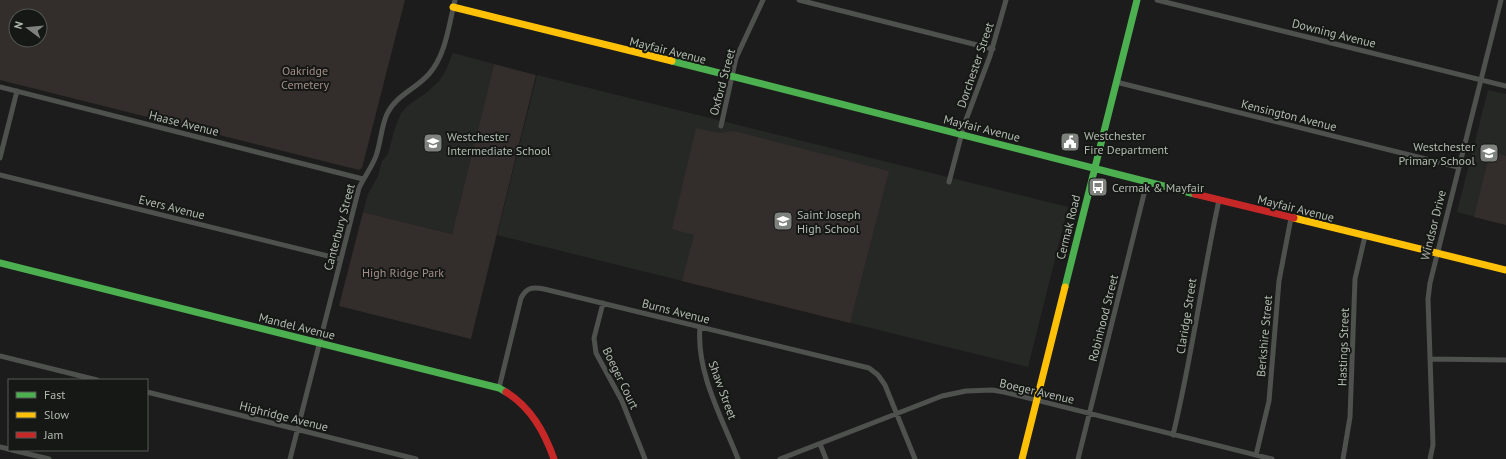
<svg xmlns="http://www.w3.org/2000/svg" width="1506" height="459" viewBox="0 0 1506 459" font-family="'PT Sans',sans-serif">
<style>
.built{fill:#262826}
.green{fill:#332d2b;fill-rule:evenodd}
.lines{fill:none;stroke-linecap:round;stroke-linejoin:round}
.street{stroke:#4e514e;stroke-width:5}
.fast{stroke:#4caf50;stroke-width:7}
.slow{stroke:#ffc107;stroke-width:7}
.jam{stroke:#c62828;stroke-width:7}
.labels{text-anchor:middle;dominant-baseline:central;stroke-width:4;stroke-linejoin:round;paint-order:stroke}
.street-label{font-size:12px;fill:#b1bbaf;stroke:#161816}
.park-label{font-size:12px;fill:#a48e88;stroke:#161816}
.poi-label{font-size:12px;fill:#b1bbaf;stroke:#161816;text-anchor:start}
</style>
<rect width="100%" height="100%" fill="#1c1c1c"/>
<path class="built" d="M 453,53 L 494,64 L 452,234 L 363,212 L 368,194 L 378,176 L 382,161 L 388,154 L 394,131 L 401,113 L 407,106 L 426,93 L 439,81 L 446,70 Z
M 537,75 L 1068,207 L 1028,367 L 497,235 Z
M 1488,90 L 1506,94 L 1506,225 L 1457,212 Z"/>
<path class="green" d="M 0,0 L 405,0 L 362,168 L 359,170 L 0,80 ZM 16,16 L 40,16 L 40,40 L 16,40 Z
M 494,64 L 536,75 L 471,339 L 339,306 L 363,212 L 452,234 Z
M 696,128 L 720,133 L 734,131 L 889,171 L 850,323 L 682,281 L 694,235 L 672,229 Z
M 1490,152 L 1506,156 L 1506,225 L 1474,217 Z"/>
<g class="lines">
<path class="street" d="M 799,0 L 993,49
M 1157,0 L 1506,86
M 1116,82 L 1458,167
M 0,87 L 363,179
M 721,126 L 736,58 L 763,0
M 0,158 L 17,91
M 0,175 L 340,259
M 949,182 L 964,125 L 990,56 L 1006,0
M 603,303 L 594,338 L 596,353 L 622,401 L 645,459
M 700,327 C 696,372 722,418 738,459
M 0,356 L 97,380
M 1430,359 L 1506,360
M 499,388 L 521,298 C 527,287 532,287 544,289 L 869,368 L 878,375 L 885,385 L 915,459
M 147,392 L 416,459
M 1173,435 C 1192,357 1202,278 1219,200
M 820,444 L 826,459
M 0,447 L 9,449
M 12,450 L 49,459
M 1256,455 L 1269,401 L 1279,281 L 1291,218
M 290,459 L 359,188 C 364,177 372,167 376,156 C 381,142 381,127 387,114 C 396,95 416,89 429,74 C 446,55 449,24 455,0
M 780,459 L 942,396 L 966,391 L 992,390 L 1004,392 L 1272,459
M 1078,459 L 1147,182
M 1343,459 L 1350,417 L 1355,279 L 1365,236
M 1430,459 L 1433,445 L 1428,299 L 1430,283 L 1501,0"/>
<path class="fast" d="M 672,61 L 1195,194
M 0,263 L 499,388 L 506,392
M 1065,287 L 1137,0"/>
<path class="slow" d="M 453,7 L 672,61
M 1294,218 L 1506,270
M 1022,459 L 1065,287"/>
<path class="jam" d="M 1195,194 L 1294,218
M 506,392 C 531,408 544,431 554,459"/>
</g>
<defs>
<g id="civic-square" transform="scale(1)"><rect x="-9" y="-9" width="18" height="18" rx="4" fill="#7d837c" stroke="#161816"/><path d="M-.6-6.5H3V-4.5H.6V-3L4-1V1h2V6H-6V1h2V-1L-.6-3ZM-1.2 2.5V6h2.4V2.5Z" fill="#fff"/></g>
<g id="school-square" transform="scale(1)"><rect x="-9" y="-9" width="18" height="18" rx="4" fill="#7d837c" stroke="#161816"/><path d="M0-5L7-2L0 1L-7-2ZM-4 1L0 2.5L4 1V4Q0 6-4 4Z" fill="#fff"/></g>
<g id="bus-square" transform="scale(1)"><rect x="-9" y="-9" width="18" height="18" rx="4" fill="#7d837c" stroke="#161816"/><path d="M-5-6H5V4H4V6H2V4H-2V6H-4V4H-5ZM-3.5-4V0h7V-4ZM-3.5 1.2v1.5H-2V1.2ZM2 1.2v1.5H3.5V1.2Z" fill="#fff"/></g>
</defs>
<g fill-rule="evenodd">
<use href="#civic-square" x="1070" y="142"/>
<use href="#school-square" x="433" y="143"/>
<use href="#school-square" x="1489" y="153"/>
<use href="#bus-square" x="1098" y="187"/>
<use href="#school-square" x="783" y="221"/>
</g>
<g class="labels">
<g class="street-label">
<text transform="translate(1334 33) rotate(14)">Downing Avenue</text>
<text transform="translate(668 50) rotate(14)">Mayfair Avenue</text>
<text transform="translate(975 65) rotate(-71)">Dorchester Street</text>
<text transform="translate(722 82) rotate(-75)">Oxford Street</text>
<text transform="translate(1289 115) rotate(14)">Kensington Avenue</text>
<text transform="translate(184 123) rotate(14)">Haase Avenue</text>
<text transform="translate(982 128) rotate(14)">Mayfair Avenue</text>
<text transform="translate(172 207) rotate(14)">Evers Avenue</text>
<text transform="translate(1296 208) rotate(14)">Mayfair Avenue</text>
<text transform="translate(1433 225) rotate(-76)">Windsor Drive</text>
<text transform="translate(339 227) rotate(-75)">Canterbury Street</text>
<text transform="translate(1068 227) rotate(-76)">Cermak Road</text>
<text transform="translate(676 311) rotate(14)">Burns Avenue</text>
<text transform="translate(1186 316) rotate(-81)">Claridge Street</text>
<text transform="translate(1103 318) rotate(-76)">Robinhood Street</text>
<text transform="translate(297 326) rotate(14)">Mandel Avenue</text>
<text transform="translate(1264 336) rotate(-85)">Berkshire Street</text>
<text transform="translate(1343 347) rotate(-88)">Hastings Street</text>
<text transform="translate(621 378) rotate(64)">Boeger Court</text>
<text transform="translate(723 390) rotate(70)">Shaw Street</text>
<text transform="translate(1037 391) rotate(13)">Boeger Avenue</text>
<text transform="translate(284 416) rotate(14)">Highridge Avenue</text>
</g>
<g class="park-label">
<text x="305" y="70">Oakridge<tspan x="305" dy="14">Cemetery</tspan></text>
<text x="403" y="272">High Ridge Park</text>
</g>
<g class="poi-label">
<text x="1084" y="135">Westchester<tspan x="1084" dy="14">Fire Department</tspan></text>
<text x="447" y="136">Westchester<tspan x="447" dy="14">Intermediate School</tspan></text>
<text x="1475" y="146" text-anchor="end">Westchester<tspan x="1475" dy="14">Primary School</tspan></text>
<text x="1112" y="187">Cermak &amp; Mayfair</text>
<text x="797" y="214">Saint Joseph<tspan x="797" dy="14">High School</tspan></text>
</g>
</g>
<rect x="8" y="379" width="140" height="72" fill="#161816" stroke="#545953"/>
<rect x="16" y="392" width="20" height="6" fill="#4caf50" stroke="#545953"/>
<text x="44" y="399" font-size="12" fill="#b1bbaf">Fast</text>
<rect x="16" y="412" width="20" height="6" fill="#ffc107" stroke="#545953"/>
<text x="44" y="419" font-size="12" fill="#b1bbaf">Slow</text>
<rect x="16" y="432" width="20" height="6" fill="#c62828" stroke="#545953"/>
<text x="44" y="439" font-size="12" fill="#b1bbaf">Jam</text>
<g transform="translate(28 28) rotate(286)"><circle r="19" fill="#161816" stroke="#545953"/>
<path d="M0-3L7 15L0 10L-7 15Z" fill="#7d837c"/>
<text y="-6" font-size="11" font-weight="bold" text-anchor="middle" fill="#b1bbaf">N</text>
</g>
</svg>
